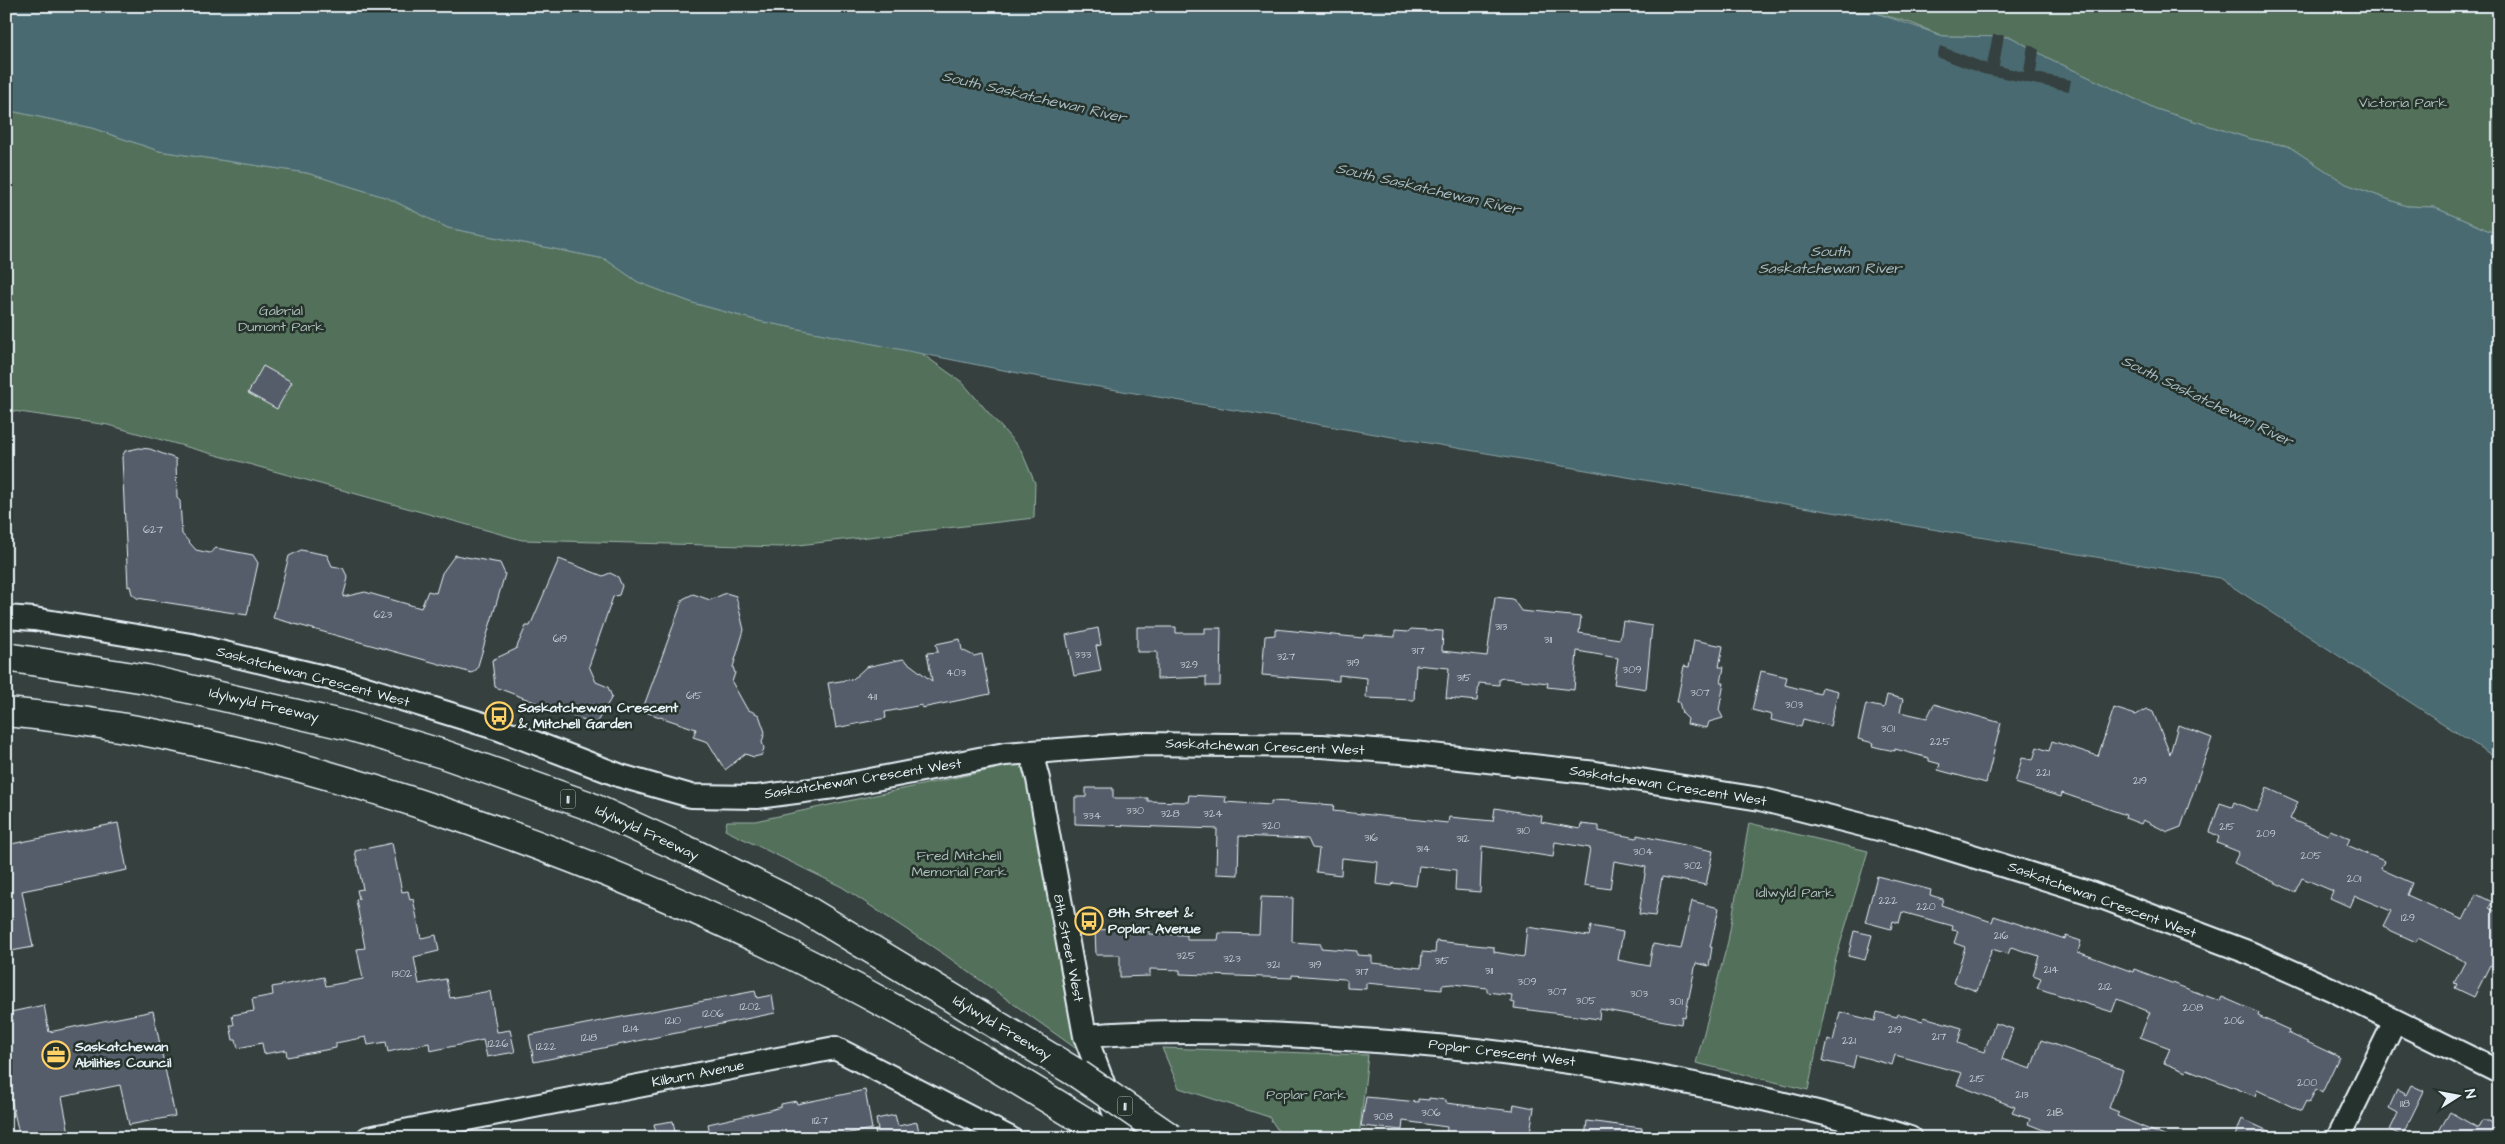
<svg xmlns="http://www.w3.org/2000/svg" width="2505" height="1144" viewBox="0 0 2505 1144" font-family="'Architects Daughter',sans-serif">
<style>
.green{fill:#52715a;stroke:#9db1a9}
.water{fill:#496b70;stroke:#89a1a6}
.pier{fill:#35403f}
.building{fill:#575d6a;stroke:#e8f1f8}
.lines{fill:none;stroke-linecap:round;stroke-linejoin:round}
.minor-casing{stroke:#e8f1f8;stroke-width:26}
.highway-casing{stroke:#e8f1f8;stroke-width:31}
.minor{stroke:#26332d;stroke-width:22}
.highway{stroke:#26332d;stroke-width:28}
.highway-bridge-casing{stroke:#e8f1f8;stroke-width:31;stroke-linecap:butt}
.highway-bridge{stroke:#26332d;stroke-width:28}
.labels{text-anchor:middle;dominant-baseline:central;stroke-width:5;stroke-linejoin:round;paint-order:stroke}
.number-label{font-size:11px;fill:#c4ccd4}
.shield{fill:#26332d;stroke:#aeb8bb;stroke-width:1}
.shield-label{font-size:12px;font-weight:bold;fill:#e8f1f8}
.park-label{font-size:14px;fill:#acbeb9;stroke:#26332d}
.street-label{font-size:14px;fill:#e8f1f8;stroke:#26332d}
.poi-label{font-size:14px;font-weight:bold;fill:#e8f1f8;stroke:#26332d;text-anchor:start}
.water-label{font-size:15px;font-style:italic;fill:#a8bbc2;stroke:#26332d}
</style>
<rect width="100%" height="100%" fill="#35403f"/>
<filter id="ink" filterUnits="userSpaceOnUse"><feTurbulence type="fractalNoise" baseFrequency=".02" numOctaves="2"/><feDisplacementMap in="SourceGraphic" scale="10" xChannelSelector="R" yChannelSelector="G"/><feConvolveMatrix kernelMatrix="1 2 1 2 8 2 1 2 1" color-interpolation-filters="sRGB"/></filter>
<g filter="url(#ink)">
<path class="green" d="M 1702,6 L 2499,6 L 2499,235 L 2433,207 L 2406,206 L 2346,184 L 2288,146 L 2251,139 L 2156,109 L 2048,58 L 2011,37 L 1943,36 L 1908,22 L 1876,13 Z
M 6,110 L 92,128 L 159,151 L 307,173 L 388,198 L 448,228 L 605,259 L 638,282 L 693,303 L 759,321 L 921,353 L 962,382 L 1021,450 L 1035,483 L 1034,518 L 781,547 L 522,540 L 108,425 L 6,410 Z
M 1023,763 L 1085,1055 L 945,955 L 842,887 L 725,830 L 727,821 L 755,821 L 783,815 Z
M 1749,823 L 1868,851 L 1834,965 L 1808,1090 L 1696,1063 L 1728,941 Z
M 1162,1048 L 1368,1055 L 1359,1138 L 1283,1138 L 1269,1117 L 1179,1088 Z"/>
<path class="water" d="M 6,6 L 1702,6 L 1876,13 L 1943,36 L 2011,37 L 2048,58 L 2156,109 L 2251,139 L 2288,146 L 2346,184 L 2406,206 L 2433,207 L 2499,235 L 2499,760 L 2219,578 L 1023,374 L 759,321 L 693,303 L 638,282 L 605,259 L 448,228 L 388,198 L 307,173 L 159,151 L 92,128 L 6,110 Z"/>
<path class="pier" d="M 1993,35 L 2004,35 L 1999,66 L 2024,72 L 2028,44 L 2039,50 L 2036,73 L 2071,80 L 2069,91 L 1983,74 L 1937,57 L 1940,46 L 1987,64 Z"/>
<path class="building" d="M 263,366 L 292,382 L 277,409 L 248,393 Z
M 139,448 L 150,449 L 176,459 L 177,498 L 180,501 L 182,534 L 196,550 L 210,553 L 216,548 L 253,555 L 258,563 L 247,615 L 137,598 L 132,594 L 130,586 L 128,587 L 122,457 L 125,451 Z
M 301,550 L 327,555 L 332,566 L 343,568 L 348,578 L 343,597 L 365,592 L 421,608 L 428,591 L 436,593 L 442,573 L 455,555 L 500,563 L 505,574 L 477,669 L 472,673 L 273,618 L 289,556 Z
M 559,559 L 603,576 L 610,573 L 618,577 L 622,586 L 619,595 L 613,597 L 589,666 L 596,682 L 608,687 L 612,697 L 595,725 L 495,687 L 492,660 L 516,649 L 526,626 L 530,626 Z
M 726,593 L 736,596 L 744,630 L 733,667 L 735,673 L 732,682 L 747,709 L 759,715 L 765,732 L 762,742 L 764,748 L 762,755 L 754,757 L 745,754 L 725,770 L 708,742 L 693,737 L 696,729 L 642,711 L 683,599 L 693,594 L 710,600 Z
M 1495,597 L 1513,599 L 1521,611 L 1581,617 L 1579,633 L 1620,639 L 1623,621 L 1652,626 L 1646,689 L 1614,684 L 1618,658 L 1577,651 L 1574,690 L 1547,687 L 1548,683 L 1504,678 L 1499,679 L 1499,685 L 1479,683 L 1477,701 L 1446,698 L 1449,668 L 1416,665 L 1414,700 L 1366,698 L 1367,678 L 1339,675 L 1339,681 L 1262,675 L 1265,636 L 1275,635 L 1275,629 L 1363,638 L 1364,635 L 1395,637 L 1395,631 L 1408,632 L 1411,629 L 1443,631 L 1442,651 L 1487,656 Z
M 1137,627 L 1176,627 L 1176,633 L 1205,633 L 1205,628 L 1221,628 L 1220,686 L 1206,686 L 1206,677 L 1157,679 L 1157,652 L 1137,652 Z
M 1098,628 L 1101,645 L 1096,646 L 1101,671 L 1074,676 L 1066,635 Z
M 960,639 L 962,650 L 974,656 L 982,654 L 990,694 L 922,708 L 922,705 L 885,712 L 886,718 L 836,728 L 828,683 L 853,679 L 866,667 L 903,659 L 932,681 L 927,653 L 938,652 L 936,644 Z
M 1694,640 L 1723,646 L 1719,667 L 1724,667 L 1721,683 L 1724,683 L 1719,710 L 1723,718 L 1709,722 L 1707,728 L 1687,724 L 1688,719 L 1682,713 L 1679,702 L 1677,702 L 1684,666 L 1689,667 Z
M 1761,671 L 1787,677 L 1785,685 L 1820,694 L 1822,687 L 1838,691 L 1830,726 L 1803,719 L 1801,727 L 1771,720 L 1772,715 L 1752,710 Z
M 1887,695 L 1903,699 L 1900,712 L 1927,718 L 1934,704 L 2001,723 L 1986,783 L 1938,770 L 1940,764 L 1929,761 L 1929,758 L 1895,749 L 1895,751 L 1880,748 L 1872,746 L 1873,743 L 1858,739 L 1866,704 L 1884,708 Z
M 2114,708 L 2136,715 L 2146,709 L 2153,712 L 2170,754 L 2178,725 L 2212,738 L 2181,827 L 2168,832 L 2143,820 L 2141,824 L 2125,818 L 2126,815 L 2062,793 L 2061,797 L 2015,783 L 2022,758 L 2033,760 L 2037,747 L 2049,751 L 2052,741 L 2098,756 Z
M 1086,788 L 1113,788 L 1113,798 L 1148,798 L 1148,801 L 1188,802 L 1189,795 L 1226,797 L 1225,802 L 1271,805 L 1271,801 L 1308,803 L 1334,805 L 1333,811 L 1448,823 L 1449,817 L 1493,821 L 1495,808 L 1542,816 L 1541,822 L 1580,829 L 1581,824 L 1599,826 L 1599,831 L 1637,838 L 1637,835 L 1713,851 L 1706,885 L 1662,877 L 1655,916 L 1639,914 L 1646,867 L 1614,861 L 1610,889 L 1584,885 L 1590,848 L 1555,842 L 1553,857 L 1482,846 L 1480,892 L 1455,890 L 1456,870 L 1419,866 L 1416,886 L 1393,883 L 1392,886 L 1376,884 L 1378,862 L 1342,858 L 1341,875 L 1316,872 L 1319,849 L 1312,848 L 1308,839 L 1239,836 L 1238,875 L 1216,874 L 1217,829 L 1075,824 L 1075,797 L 1086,797 Z
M 2267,788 L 2298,802 L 2290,819 L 2328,835 L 2330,830 L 2350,838 L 2347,845 L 2384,861 L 2381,869 L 2412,883 L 2407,895 L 2463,920 L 2476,894 L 2492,902 L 2489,908 L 2499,913 L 2499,970 L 2490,965 L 2474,997 L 2455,988 L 2457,984 L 2454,983 L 2465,962 L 2418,938 L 2416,942 L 2383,927 L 2391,911 L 2355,896 L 2350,907 L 2330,898 L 2333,891 L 2302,878 L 2295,892 L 2234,863 L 2239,852 L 2217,843 L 2219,837 L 2210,832 L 2220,803 L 2232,807 L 2234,802 L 2257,812 Z
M 118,823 L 127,870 L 22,891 L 33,947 L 6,952 L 6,845 Z
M 392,843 L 402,892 L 408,891 L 410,900 L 413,899 L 421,938 L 436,935 L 439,951 L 414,957 L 419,984 L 446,979 L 450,998 L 490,991 L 497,1032 L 510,1030 L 515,1052 L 487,1057 L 483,1040 L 430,1051 L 429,1043 L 388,1052 L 386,1042 L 368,1045 L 366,1037 L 336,1043 L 336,1048 L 287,1057 L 286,1050 L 264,1054 L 262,1043 L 238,1048 L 236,1040 L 233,1040 L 230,1025 L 234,1025 L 232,1015 L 254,1011 L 252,999 L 273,995 L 272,987 L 324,977 L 326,986 L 363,979 L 357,949 L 365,948 L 356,900 L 359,899 L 357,890 L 363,889 L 355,851 Z
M 1877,876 L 1931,890 L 1930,895 L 1943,899 L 1941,905 L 1992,922 L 1994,916 L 2065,939 L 2066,936 L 2081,941 L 2078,952 L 2133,972 L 2134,969 L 2220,1001 L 2222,997 L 2259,1013 L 2258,1016 L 2289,1030 L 2288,1033 L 2339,1057 L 2322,1093 L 2316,1089 L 2309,1103 L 2306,1101 L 2301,1111 L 2257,1090 L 2255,1096 L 2187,1069 L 2186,1072 L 2164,1063 L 2170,1048 L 2140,1037 L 2150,1012 L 2117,999 L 2112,1012 L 2037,988 L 2041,978 L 2033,975 L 2039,956 L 2011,947 L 2008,954 L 1992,949 L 1977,991 L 1954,983 L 1965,947 L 1954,943 L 1958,931 L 1952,930 L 1953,926 L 1902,912 L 1899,923 L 1893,921 L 1891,929 L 1865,922 Z
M 1261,897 L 1293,898 L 1292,942 L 1321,944 L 1321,948 L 1357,951 L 1357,955 L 1372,956 L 1372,963 L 1421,968 L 1422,952 L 1435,953 L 1436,941 L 1494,947 L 1494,952 L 1524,957 L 1527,927 L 1589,936 L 1591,926 L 1623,932 L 1618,960 L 1649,966 L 1653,944 L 1681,949 L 1692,901 L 1719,908 L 1710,947 L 1712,947 L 1709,966 L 1696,963 L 1685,1017 L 1682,1016 L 1681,1024 L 1600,1009 L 1599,1019 L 1514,1008 L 1515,1003 L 1511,1002 L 1512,995 L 1487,992 L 1487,988 L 1453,984 L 1442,985 L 1442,990 L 1366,983 L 1366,989 L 1347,988 L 1347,981 L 1344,979 L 1292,975 L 1292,978 L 1180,974 L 1180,970 L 1150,969 L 1150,976 L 1120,977 L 1120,955 L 1096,955 L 1095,930 L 1119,929 L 1119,926 L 1149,925 L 1149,934 L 1187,935 L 1187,940 L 1218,940 L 1219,933 L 1259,934 Z
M 1854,931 L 1872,935 L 1865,960 L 1848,956 Z
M 755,991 L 757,998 L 772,995 L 775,1013 L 534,1062 L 529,1035 Z
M 44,1005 L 49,1032 L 153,1011 L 175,1116 L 129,1125 L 120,1085 L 62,1097 L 70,1138 L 20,1138 L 6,1077 L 6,1013 Z
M 1840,1012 L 1875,1021 L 1877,1012 L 1897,1017 L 1898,1014 L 1923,1021 L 1924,1017 L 1962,1028 L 1958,1043 L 1984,1052 L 1995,1023 L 2013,1029 L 2002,1059 L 2031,1069 L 2041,1040 L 2096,1059 L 2123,1070 L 2109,1108 L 2119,1112 L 2117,1116 L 2169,1138 L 2064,1138 L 2028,1124 L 2030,1119 L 2012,1113 L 2015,1107 L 1957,1085 L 1962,1073 L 1895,1055 L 1892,1065 L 1856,1055 L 1853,1068 L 1823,1061 L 1828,1039 L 1833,1041 Z
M 2411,1085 L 2424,1091 L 2402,1136 L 2390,1130 L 2398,1113 L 2389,1108 L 2397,1090 L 2406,1095 Z
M 865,1090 L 872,1129 L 833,1136 L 834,1138 L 711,1138 L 708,1124 L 770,1110 L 781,1107 L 781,1104 L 796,1101 L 797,1104 Z
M 1366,1097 L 1418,1102 L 1418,1099 L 1429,1100 L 1429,1098 L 1446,1100 L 1446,1103 L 1513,1111 L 1514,1104 L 1534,1108 L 1529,1138 L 1446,1138 L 1447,1127 L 1403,1121 L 1402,1130 L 1361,1126 Z
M 2450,1112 L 2478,1128 L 2482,1121 L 2489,1121 L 2494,1124 L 2497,1138 L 2435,1138 Z
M 895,1115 L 898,1126 L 917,1122 L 920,1138 L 876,1138 L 875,1130 L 878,1130 L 876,1119 Z
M 2242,1119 L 2284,1138 L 2234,1138 Z
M 673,1121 L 676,1138 L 657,1138 L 654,1124 Z
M 1587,1121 L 1642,1128 L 1641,1138 L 1585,1138 Z"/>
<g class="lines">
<g class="minor-casing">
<path id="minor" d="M 6,617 L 34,619 L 191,645 L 353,684 L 499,729 L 621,776 L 691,796 L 757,797 L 834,787 L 1005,754 L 1141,744 L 1322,746 L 1414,753 L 1596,773 L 1760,799 L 1918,839 L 2088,892 L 2250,953 L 2331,989 L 2499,1072
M 1031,753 L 1038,779 L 1085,1036 L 1124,1138
M 1085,1036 C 1181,1028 1267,1033 1362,1040 C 1501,1049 1637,1069 1772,1101 C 1818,1112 1865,1123 1910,1138
M 368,1138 L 835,1048 L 1010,1138
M 2338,1138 L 2395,1021"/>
</g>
<g class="highway-casing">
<path id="highway" d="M 6,657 L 146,679 L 349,726 L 443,754 L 587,805 L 695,854 L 800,906 L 1078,1074
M 6,712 C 158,726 306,765 450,814 C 606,867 756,932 900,1012 C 972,1051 1042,1095 1112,1138"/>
</g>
<use href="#minor" class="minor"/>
<use href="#highway" class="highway"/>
<g class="highway-bridge-casing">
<path id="highway-bridge" d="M 1078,1074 L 1171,1138"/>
</g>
<use href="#highway-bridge" class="highway-bridge"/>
</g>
</g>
<defs>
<g id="bus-ring" transform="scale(1.4375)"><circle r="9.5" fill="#26332d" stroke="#ffd166" stroke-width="1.5"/><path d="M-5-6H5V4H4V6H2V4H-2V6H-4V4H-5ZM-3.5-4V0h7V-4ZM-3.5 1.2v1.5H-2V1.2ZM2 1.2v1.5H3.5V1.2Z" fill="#ffd166"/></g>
<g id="office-ring" transform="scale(1.4375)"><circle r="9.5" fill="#26332d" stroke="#ffd166" stroke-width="1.5"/><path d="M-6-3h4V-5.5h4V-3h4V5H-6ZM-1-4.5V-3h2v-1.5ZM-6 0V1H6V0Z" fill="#ffd166"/></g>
</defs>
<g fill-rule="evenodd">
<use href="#bus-ring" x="499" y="716"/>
<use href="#bus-ring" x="1089" y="921"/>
<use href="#office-ring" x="56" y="1055"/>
</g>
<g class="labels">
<g class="number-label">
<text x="153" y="529">627</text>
<text x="383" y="614">623</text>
<text x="1501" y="626">313</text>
<text x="560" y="638">619</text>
<text x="1548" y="639">311</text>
<text x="1418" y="650">317</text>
<text x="1083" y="654">333</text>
<text x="1286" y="656">327</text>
<text x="1353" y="662">319</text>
<text x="1189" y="664">329</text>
<text x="1632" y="669">309</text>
<text x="956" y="672">403</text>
<text x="1464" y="677">315</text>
<text x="1700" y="692">307</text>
<text x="694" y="695">615</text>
<text x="872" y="696">411</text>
<text x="1794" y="704">303</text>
<text x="1888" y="728">301</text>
<text x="1940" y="741">225</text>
<text x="2043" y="772">221</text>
<text x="2140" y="780">219</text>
<text x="1135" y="810">330</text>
<text x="1170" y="813">328</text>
<text x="1213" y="813">324</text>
<text x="1092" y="815">334</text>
<text x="1271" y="825">320</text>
<text x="2227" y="826">215</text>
<text x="1523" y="830">310</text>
<text x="2266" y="833">209</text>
<text x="1371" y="837">316</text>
<text x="1463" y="838">312</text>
<text x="1423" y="848">314</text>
<text x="1643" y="851">304</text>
<text x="2311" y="855">205</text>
<text x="1693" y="865">302</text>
<text x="2354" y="878">201</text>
<text x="1888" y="900">222</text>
<text x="1926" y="906">220</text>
<text x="2408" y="917">129</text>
<text x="2001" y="935">216</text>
<text x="1186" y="955">325</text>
<text x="1232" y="958">323</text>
<text x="1442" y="960">315</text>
<text x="1273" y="964">321</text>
<text x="1315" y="964">319</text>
<text x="2051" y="969">214</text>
<text x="1489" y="970">311</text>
<text x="1362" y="971">317</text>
<text x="402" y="973">1302</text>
<text x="1527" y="981">309</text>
<text x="2105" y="986">212</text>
<text x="1557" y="991">307</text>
<text x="1639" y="993">303</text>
<text x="1586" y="1000">305</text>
<text x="1676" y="1001">301</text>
<text x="750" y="1006">1202</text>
<text x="2193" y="1007">208</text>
<text x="713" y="1013">1206</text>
<text x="673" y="1020">1210</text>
<text x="2234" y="1020">206</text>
<text x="631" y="1028">1214</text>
<text x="1895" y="1029">219</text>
<text x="1939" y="1036">217</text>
<text x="589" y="1037">1218</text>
<text x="1849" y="1040">221</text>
<text x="498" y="1043">1226</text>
<text x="546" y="1046">1222</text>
<text x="1977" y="1078">215</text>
<text x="2307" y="1082">200</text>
<text x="2022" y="1094">213</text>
<text x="2405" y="1103">118</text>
<text x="1431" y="1112">306</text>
<text x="2055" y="1112">211B</text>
<text x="1383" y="1116">308</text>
<text x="820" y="1120">1127</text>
</g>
<g class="shield">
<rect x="560.5" y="789.5" width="15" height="19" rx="4"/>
<rect x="1117.5" y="1096.5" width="15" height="19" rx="4"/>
</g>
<g class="shield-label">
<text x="568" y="799">11</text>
<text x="1125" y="1106">11</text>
</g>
<g class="park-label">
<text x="2403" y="103">Victoria Park</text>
<text x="281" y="311">Gabrial<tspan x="281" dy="16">Dumont Park</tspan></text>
<text x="959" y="856">Fred Mitchell<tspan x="959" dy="16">Memorial Park</tspan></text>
<text x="1795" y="893">Idlwyld Park</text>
<text x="1306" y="1095">Poplar Park</text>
</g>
<g class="street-label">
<text transform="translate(313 677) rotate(15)">Saskatchewan Crescent West</text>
<text transform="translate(264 705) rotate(13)">Idylwyld Freeway</text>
<text transform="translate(1265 747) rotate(2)">Saskatchewan Crescent West</text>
<text transform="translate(863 779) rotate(-9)">Saskatchewan Crescent West</text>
<text transform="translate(1668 786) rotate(9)">Saskatchewan Crescent West</text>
<text transform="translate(647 833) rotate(25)">Idylwyld Freeway</text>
<text transform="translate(2102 900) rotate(20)">Saskatchewan Crescent West</text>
<text transform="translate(1068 948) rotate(79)">8th Street West</text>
<text transform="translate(1002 1028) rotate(31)">Idylwyld Freeway</text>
<text transform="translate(1502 1053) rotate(7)">Poplar Crescent West</text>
<text transform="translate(698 1074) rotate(-11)">Kilburn Avenue</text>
</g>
<g class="poi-label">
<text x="518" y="708">Saskatchewan Crescent<tspan x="518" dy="16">&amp; Mitchell Garden</tspan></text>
<text x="1108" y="913">8th Street &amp;<tspan x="1108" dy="16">Poplar Avenue</tspan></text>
<text x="75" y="1047">Saskatchewan<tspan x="75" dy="16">Abilities Council</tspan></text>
</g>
<g class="water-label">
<text transform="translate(1034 97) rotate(13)">South Saskatchewan River</text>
<text transform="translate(1428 189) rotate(13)">South Saskatchewan River</text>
<text x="1830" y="251">South<tspan x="1830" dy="17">Saskatchewan River</tspan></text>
<text transform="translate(2207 401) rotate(26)">South Saskatchewan River</text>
</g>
</g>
<rect width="2505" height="1144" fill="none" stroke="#26332d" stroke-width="25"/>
<rect x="12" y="12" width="2480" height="1119" fill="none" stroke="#e8f1f8" stroke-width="2" filter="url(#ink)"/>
<g transform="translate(2458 1096) rotate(79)" stroke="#26332d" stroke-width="4" paint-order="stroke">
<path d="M0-4L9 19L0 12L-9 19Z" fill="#e8f1f8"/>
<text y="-8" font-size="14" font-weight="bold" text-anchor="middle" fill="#e8f1f8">N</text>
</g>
</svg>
